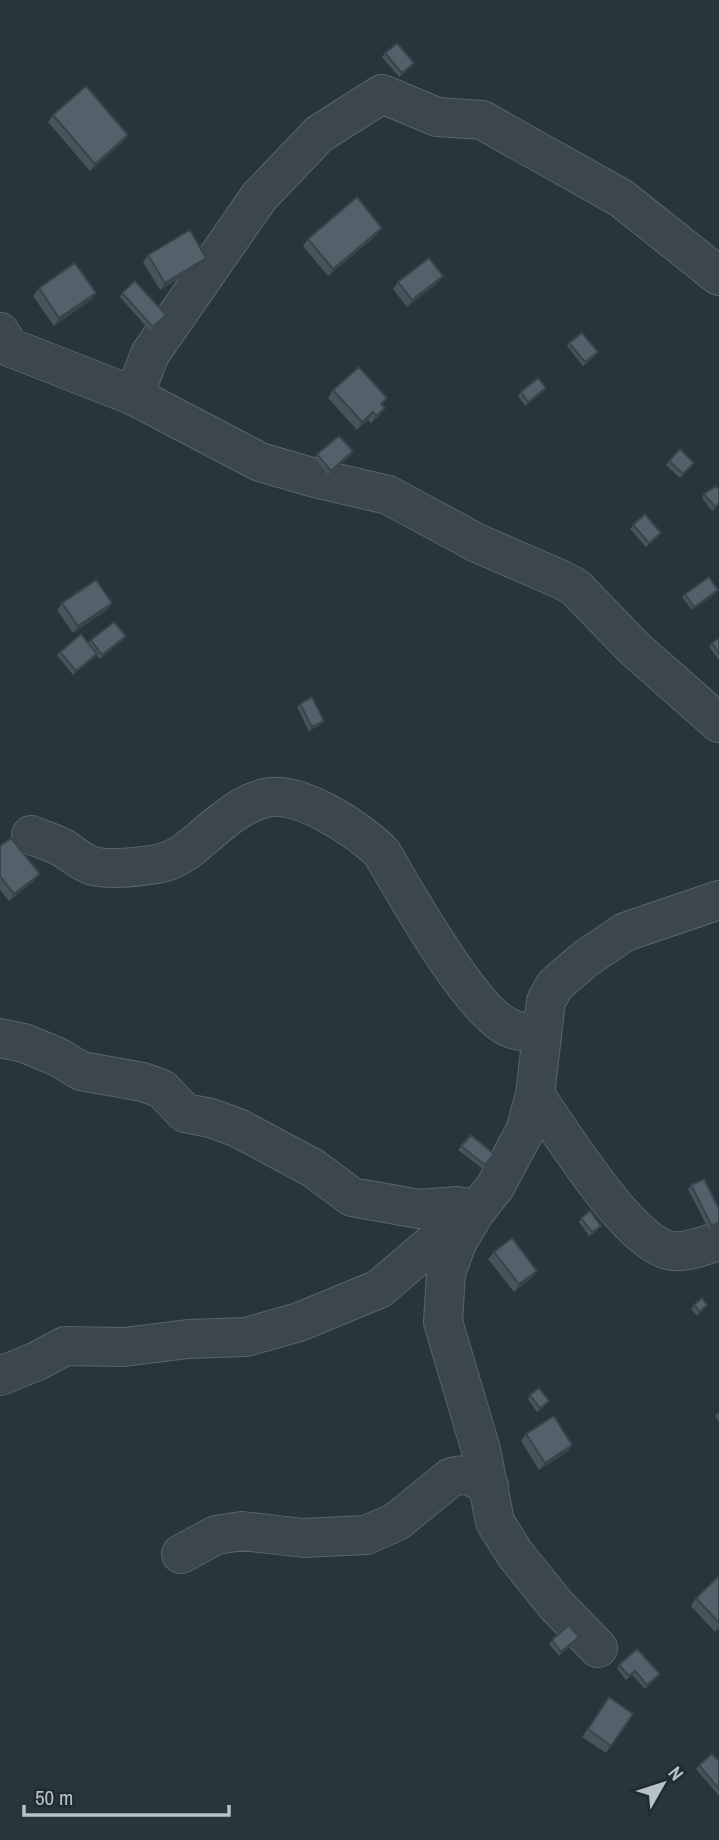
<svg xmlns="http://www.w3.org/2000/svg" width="719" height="1840" viewBox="0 0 719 1840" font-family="'Archivo Narrow',sans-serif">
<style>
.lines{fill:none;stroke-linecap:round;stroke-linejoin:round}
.minor-casing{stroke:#59646b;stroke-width:40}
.minor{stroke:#3b464d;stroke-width:38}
.wall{fill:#47545b}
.shaded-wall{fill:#3a454a}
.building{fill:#53626a;stroke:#3a454a;stroke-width:2}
</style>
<rect width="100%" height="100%" fill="#27353d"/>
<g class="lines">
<g class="minor-casing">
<path id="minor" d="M 0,332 L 9,347 L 134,396 L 260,462 L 315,478 L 388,495 L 477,543 L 562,580 L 575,587 L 635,649 L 719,723
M 134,396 L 150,354 L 259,197 L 319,134 L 382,94 L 437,117 L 482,120 L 621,198 L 719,276
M 31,835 C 41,839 51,842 61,847 C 71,852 81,863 93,866 C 111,870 138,867 157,864 C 185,859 201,837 223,821 C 235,811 249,802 265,798 C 298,789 360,830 382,853 C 405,892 472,1013 510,1028 C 519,1032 531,1033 542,1035
M 0,1038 L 24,1043 L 58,1057 L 81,1071 L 143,1082 L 162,1089 L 185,1113 L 211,1118 L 238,1128 L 313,1168 L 352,1197 L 419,1209 L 457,1206 L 471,1208 L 475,1212
M 535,1095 C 560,1130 630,1246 672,1251 C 687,1253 705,1245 719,1241
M 0,1376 L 35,1362 L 65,1346 L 124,1347 L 188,1339 L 246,1337 L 299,1322 L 379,1289 L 462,1218 L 467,1217
M 181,1554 L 216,1535 L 242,1531 L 304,1538 L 366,1535 L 396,1522 L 450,1478 C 468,1471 473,1478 489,1486
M 598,1648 L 556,1605 L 515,1554 L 495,1522 L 481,1450 L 443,1322 L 446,1273 L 457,1243 L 475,1212 L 495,1187 L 525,1131 L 535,1095 L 546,1001 L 555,985 L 585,959 L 625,932 L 719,900"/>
</g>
<use href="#minor" class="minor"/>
</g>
<path class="wall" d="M 385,53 L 414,63 L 411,67 L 399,77 L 382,57 Z
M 53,115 L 123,142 L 90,171 L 48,122 Z
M 377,235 L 328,276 L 303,246 L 308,239 Z
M 148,255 L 201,266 L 160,290 L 143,262 Z
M 398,282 L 438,283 L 407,307 L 393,289 Z
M 39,288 L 96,293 L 91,300 L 54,326 L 33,296 Z
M 122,293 L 166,315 L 150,331 L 120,297 Z
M 569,343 L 595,356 L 583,366 L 567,346 Z
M 546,388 L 543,392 L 525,406 L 518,396 L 521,392 Z
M 333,390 L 383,405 L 385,408 L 380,415 L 371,423 L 368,420 L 357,430 L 328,398 Z
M 353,451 L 351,455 L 328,475 L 315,458 L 317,454 Z
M 669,461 L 691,467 L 680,478 L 666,465 Z
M 719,490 L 719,505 L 712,511 L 702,498 L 704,494 Z
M 633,525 L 658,537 L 646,547 L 630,529 Z
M 685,594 L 715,594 L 692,610 L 682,597 Z
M 62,603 L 112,603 L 107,610 L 73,633 L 57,610 Z
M 719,638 L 719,660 L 709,647 L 712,643 Z
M 91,640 L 123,640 L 100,659 L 97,655 L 94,658 L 73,675 L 57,655 L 60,652 L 88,643 Z
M 300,704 L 322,724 L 309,731 L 297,707 Z
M 0,846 L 34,881 L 9,901 L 0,890 Z
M 471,1135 L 494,1154 L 483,1169 L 458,1150 Z
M 691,1185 L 719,1209 L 719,1225 L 709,1230 L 688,1189 Z
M 581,1218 L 598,1230 L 589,1236 L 579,1222 Z
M 494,1252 L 532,1278 L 514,1292 L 488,1259 Z
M 694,1305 L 707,1305 L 697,1316 L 691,1309 Z
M 530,1395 L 546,1405 L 537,1412 L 528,1399 Z
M 719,1412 L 719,1422 L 715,1416 Z
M 526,1434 L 572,1445 L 567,1452 L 539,1470 L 521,1441 Z
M 719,1576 L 719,1628 L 715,1632 L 691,1606 L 696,1598 Z
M 552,1640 L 576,1641 L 559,1656 L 549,1644 Z
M 619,1665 L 660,1674 L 645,1689 L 632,1675 L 626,1680 L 617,1668 Z
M 609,1697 L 633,1714 L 606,1753 L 582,1737 Z
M 719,1761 L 719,1796 L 696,1769 L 699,1765 Z"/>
<path class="shaded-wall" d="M 128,135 L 123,142 L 90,171 L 95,164 Z
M 382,228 L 377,235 L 328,276 L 333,269 Z
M 206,258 L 201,266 L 160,290 L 165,283 Z
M 443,276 L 438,283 L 407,307 L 412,300 Z
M 96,293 L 91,300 L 54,326 L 59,318 Z
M 546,388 L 543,392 L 525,406 L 528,402 Z
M 385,408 L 380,415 L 371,423 L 376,416 Z
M 373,412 L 368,420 L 357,430 L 362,422 Z
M 353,451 L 351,455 L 328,475 L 331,471 Z
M 718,590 L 715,594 L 692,610 L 694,607 Z
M 112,603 L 107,610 L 73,633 L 78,626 Z
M 126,636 L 123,640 L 100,659 L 102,655 Z
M 97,654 L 94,658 L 73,675 L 76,671 Z
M 324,721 L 322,724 L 309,731 L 312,727 Z
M 40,874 L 34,881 L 9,901 L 14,894 Z
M 719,1222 L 719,1225 L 709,1230 L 712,1226 Z
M 537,1271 L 532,1278 L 514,1292 L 519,1284 Z
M 572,1445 L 567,1452 L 539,1470 L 545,1463 Z
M 579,1637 L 576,1641 L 559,1656 L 561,1652 Z"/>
<path class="building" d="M 397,43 L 414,63 L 402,73 L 385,53 Z
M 86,86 L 128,135 L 95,164 L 53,115 Z
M 357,197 L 382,228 L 333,269 L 308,239 Z
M 190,230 L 206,258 L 165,283 L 148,255 Z
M 429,258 L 443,276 L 412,300 L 398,282 Z
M 75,263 L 96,293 L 59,318 L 39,288 Z
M 135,281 L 166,315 L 153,327 L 122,293 Z
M 582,333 L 598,352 L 585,362 L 569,343 Z
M 359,367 L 387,398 L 381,404 L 385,408 L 376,416 L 373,412 L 362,422 L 333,390 Z
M 538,378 L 546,388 L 528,402 L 521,392 Z
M 339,436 L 353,451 L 331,471 L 317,454 Z
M 680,449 L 694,463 L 683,474 L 669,461 Z
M 716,486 L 719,490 L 719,503 L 715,507 L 704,494 Z
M 645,514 L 661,533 L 649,543 L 633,525 Z
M 709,577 L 718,590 L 694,607 L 685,594 Z
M 96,580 L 112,603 L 78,626 L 62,603 Z
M 114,622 L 126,636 L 102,655 L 91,640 Z
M 81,634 L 97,654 L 76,671 L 60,652 Z
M 719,638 L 719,653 L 712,643 Z
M 312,697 L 324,721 L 312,727 L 300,704 Z
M 11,838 L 40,874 L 14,894 L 0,876 L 0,846 Z
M 471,1135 L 494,1154 L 485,1165 L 461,1146 Z
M 704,1179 L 719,1209 L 719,1222 L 712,1226 L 691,1185 Z
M 590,1211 L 601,1226 L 592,1232 L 581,1218 Z
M 512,1238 L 537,1271 L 519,1284 L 494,1252 Z
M 702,1298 L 707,1305 L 700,1312 L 694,1305 Z
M 539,1388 L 549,1401 L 540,1408 L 530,1395 Z
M 554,1416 L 572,1445 L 545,1463 L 526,1434 Z
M 719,1576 L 719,1623 L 696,1598 Z
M 569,1625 L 579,1637 L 561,1652 L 552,1640 Z
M 637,1649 L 660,1674 L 647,1685 L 635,1671 L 629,1676 L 619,1665 Z
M 609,1697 L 633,1714 L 611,1746 L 588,1729 Z
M 712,1754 L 719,1761 L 719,1789 L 699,1765 Z"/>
<g transform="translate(663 1784) rotate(51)" stroke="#202b32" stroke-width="5" paint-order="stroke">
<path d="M0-5L12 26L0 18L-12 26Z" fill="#b7c1c8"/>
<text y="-10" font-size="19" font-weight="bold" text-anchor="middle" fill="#b7c1c8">N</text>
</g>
<path d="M24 1805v10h205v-10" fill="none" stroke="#b7c1c8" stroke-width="3.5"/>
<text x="35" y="1805" font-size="21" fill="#b7c1c8" stroke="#202b32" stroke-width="5" paint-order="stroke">50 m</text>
</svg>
